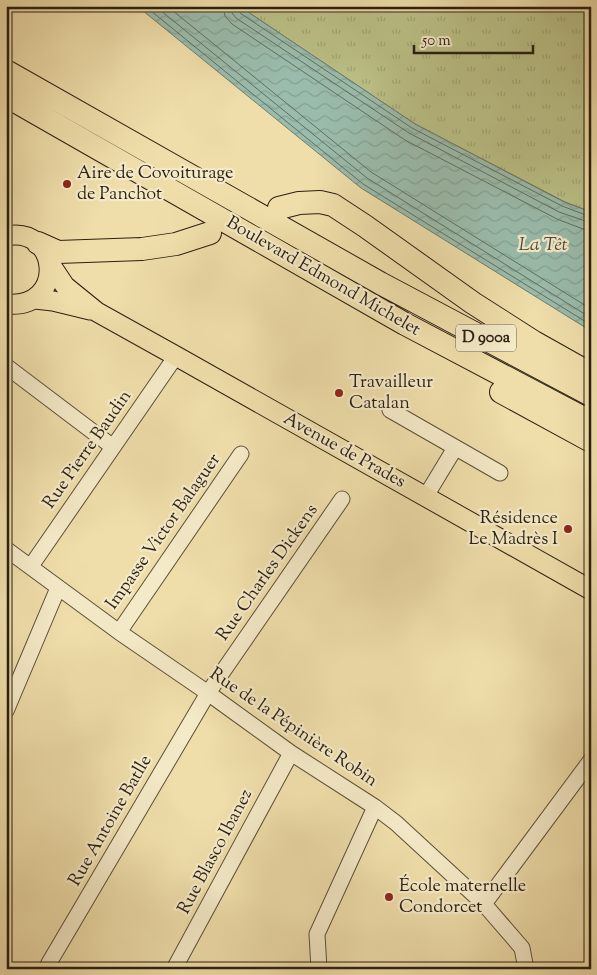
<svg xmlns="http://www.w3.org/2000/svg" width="597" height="975" viewBox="0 0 597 975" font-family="'Sorts Mill Goudy',serif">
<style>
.grass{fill:url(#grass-tufts);stroke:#72704d}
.water{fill:url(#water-waves);stroke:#6d7d6f}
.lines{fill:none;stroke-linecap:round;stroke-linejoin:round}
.shore{stroke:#626e60;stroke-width:1}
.minor-casing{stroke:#5b4f39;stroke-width:17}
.major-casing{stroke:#2a1f13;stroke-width:21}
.highway-casing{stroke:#2a1f13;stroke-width:24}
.minor{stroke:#f5eac8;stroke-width:15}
.major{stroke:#efdeaa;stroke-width:19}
.highway{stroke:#efdeaa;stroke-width:22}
.poi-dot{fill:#8f2418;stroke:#f5eac8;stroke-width:2}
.labels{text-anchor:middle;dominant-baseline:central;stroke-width:4.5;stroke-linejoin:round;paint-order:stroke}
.shield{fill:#f5eac8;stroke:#675c49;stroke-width:1}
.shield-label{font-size:16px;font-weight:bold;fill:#2a1f13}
.poi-label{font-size:18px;fill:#2a1f13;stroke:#f5eac8;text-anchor:start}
.street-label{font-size:18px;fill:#2a1f13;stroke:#f5eac8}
.water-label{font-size:19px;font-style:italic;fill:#4c4e41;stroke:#f5eac8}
</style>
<defs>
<pattern id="grass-tufts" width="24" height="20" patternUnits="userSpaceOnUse" patternTransform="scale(1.25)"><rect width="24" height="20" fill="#bbc187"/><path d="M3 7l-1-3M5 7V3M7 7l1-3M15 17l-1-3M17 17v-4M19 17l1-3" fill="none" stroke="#a1a574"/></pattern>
<pattern id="water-waves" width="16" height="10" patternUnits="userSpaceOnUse" patternTransform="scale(1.25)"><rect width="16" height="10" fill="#9abcac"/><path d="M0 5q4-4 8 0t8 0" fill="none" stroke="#85a193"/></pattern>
</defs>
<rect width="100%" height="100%" fill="#efdeaa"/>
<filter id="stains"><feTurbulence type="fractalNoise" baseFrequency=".004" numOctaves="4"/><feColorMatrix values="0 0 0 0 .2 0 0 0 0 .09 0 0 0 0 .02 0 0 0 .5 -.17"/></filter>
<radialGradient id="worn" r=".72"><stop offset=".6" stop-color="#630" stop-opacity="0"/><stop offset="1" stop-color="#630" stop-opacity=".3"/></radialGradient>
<path class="grass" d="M 239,6 L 591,6 L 591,212 L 565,202 L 415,124 Z"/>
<path class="water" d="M 137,6 L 239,6 L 415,124 L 564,202 L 591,212 L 591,331 L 361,188 Z"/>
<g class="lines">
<path class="shore" d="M 145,6 L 363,184 L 591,325
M 155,6 L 367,178 L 591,318
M 167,6 L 371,172 L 591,309
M 223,6 L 225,16 L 232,24 L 405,140 L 557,219 L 583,229 L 591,230
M 231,6 L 232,13 L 236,18 L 409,133 L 559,212 L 591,223
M 237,6 L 240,13 L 412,128 L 562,206 L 591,217"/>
<g class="minor-casing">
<path id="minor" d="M 6,366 L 113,447
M 390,410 L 500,473
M 426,496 L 455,448
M 6,549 L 119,632 L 208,693 L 291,753 L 375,807 L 396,823 L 484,904 L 522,948 L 526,969
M 31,566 L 176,356
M 119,632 L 241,454
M 6,711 L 58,588
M 484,904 L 591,760
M 47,969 L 49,963 L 208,693 L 342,499
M 174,969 L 291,753
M 319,969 L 317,934 L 375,807"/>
</g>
<g class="major-casing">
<path id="major" d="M 6,236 C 60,225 67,310 6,304
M 49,262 L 65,286 L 97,312 L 176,356 L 591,590
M 35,299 L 53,301 L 90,310"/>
</g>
<g class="highway-casing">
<path id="highway" d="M 6,71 L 380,283 L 591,395
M 6,96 L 405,324 L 591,422
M 279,208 L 299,203 L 320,202 L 333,205 L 365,226 L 473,303 L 534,342 L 591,374
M 38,243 L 58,252 L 142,249 L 176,244 L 210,233
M 501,392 L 591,441"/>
</g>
<use href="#minor" class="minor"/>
<use href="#major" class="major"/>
<use href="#highway" class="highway"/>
</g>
<g class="poi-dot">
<circle cx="67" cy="184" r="5"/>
<circle cx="339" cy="393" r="5"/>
<circle cx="568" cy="529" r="5"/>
<circle cx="389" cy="897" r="5"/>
</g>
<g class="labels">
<rect class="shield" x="456" y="324.5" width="60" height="27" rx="4"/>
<g class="shield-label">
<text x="486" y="338">D 900a</text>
</g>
<g class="poi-label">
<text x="77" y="174">Aire de Covoiturage<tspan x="77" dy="21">de Panchot</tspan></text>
<text x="349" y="383">Travailleur<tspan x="349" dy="21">Catalan</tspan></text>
<text x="558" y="519" text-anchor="end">Résidence<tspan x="558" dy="21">Le Madrès I</tspan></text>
<text x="399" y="887">École maternelle<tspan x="399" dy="21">Condorcet</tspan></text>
</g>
<g class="street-label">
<text transform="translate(323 277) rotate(30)">Boulevard Edmond Michelet</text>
<text transform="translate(88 450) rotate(-55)">Rue Pierre Baudin</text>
<text transform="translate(344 451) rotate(29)">Avenue de Prades</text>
<text transform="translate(164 532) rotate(-55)">Impasse Victor Balaguer</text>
<text transform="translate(268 573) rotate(-55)">Rue Charles Dickens</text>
<text transform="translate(293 728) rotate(34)">Rue de la Pépinière Robin</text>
<text transform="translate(111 821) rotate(-60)">Rue Antoine Batlle</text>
<text transform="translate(216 852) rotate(-62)">Rue Blasco Ibanez</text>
</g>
<g class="water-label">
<text x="543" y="245">La Têt</text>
</g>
</g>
<rect width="597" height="975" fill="none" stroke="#efdeaa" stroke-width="25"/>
<rect x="8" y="8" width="582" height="960" fill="none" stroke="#2a1f13" stroke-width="2.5"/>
<rect x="12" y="12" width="572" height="950" fill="none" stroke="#2a1f13"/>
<path d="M414 45v8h119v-8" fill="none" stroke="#2a1f13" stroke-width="2.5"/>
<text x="422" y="45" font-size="15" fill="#2a1f13" stroke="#f5eac8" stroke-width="4" paint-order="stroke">50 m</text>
<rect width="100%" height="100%" filter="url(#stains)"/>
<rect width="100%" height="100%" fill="url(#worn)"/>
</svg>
